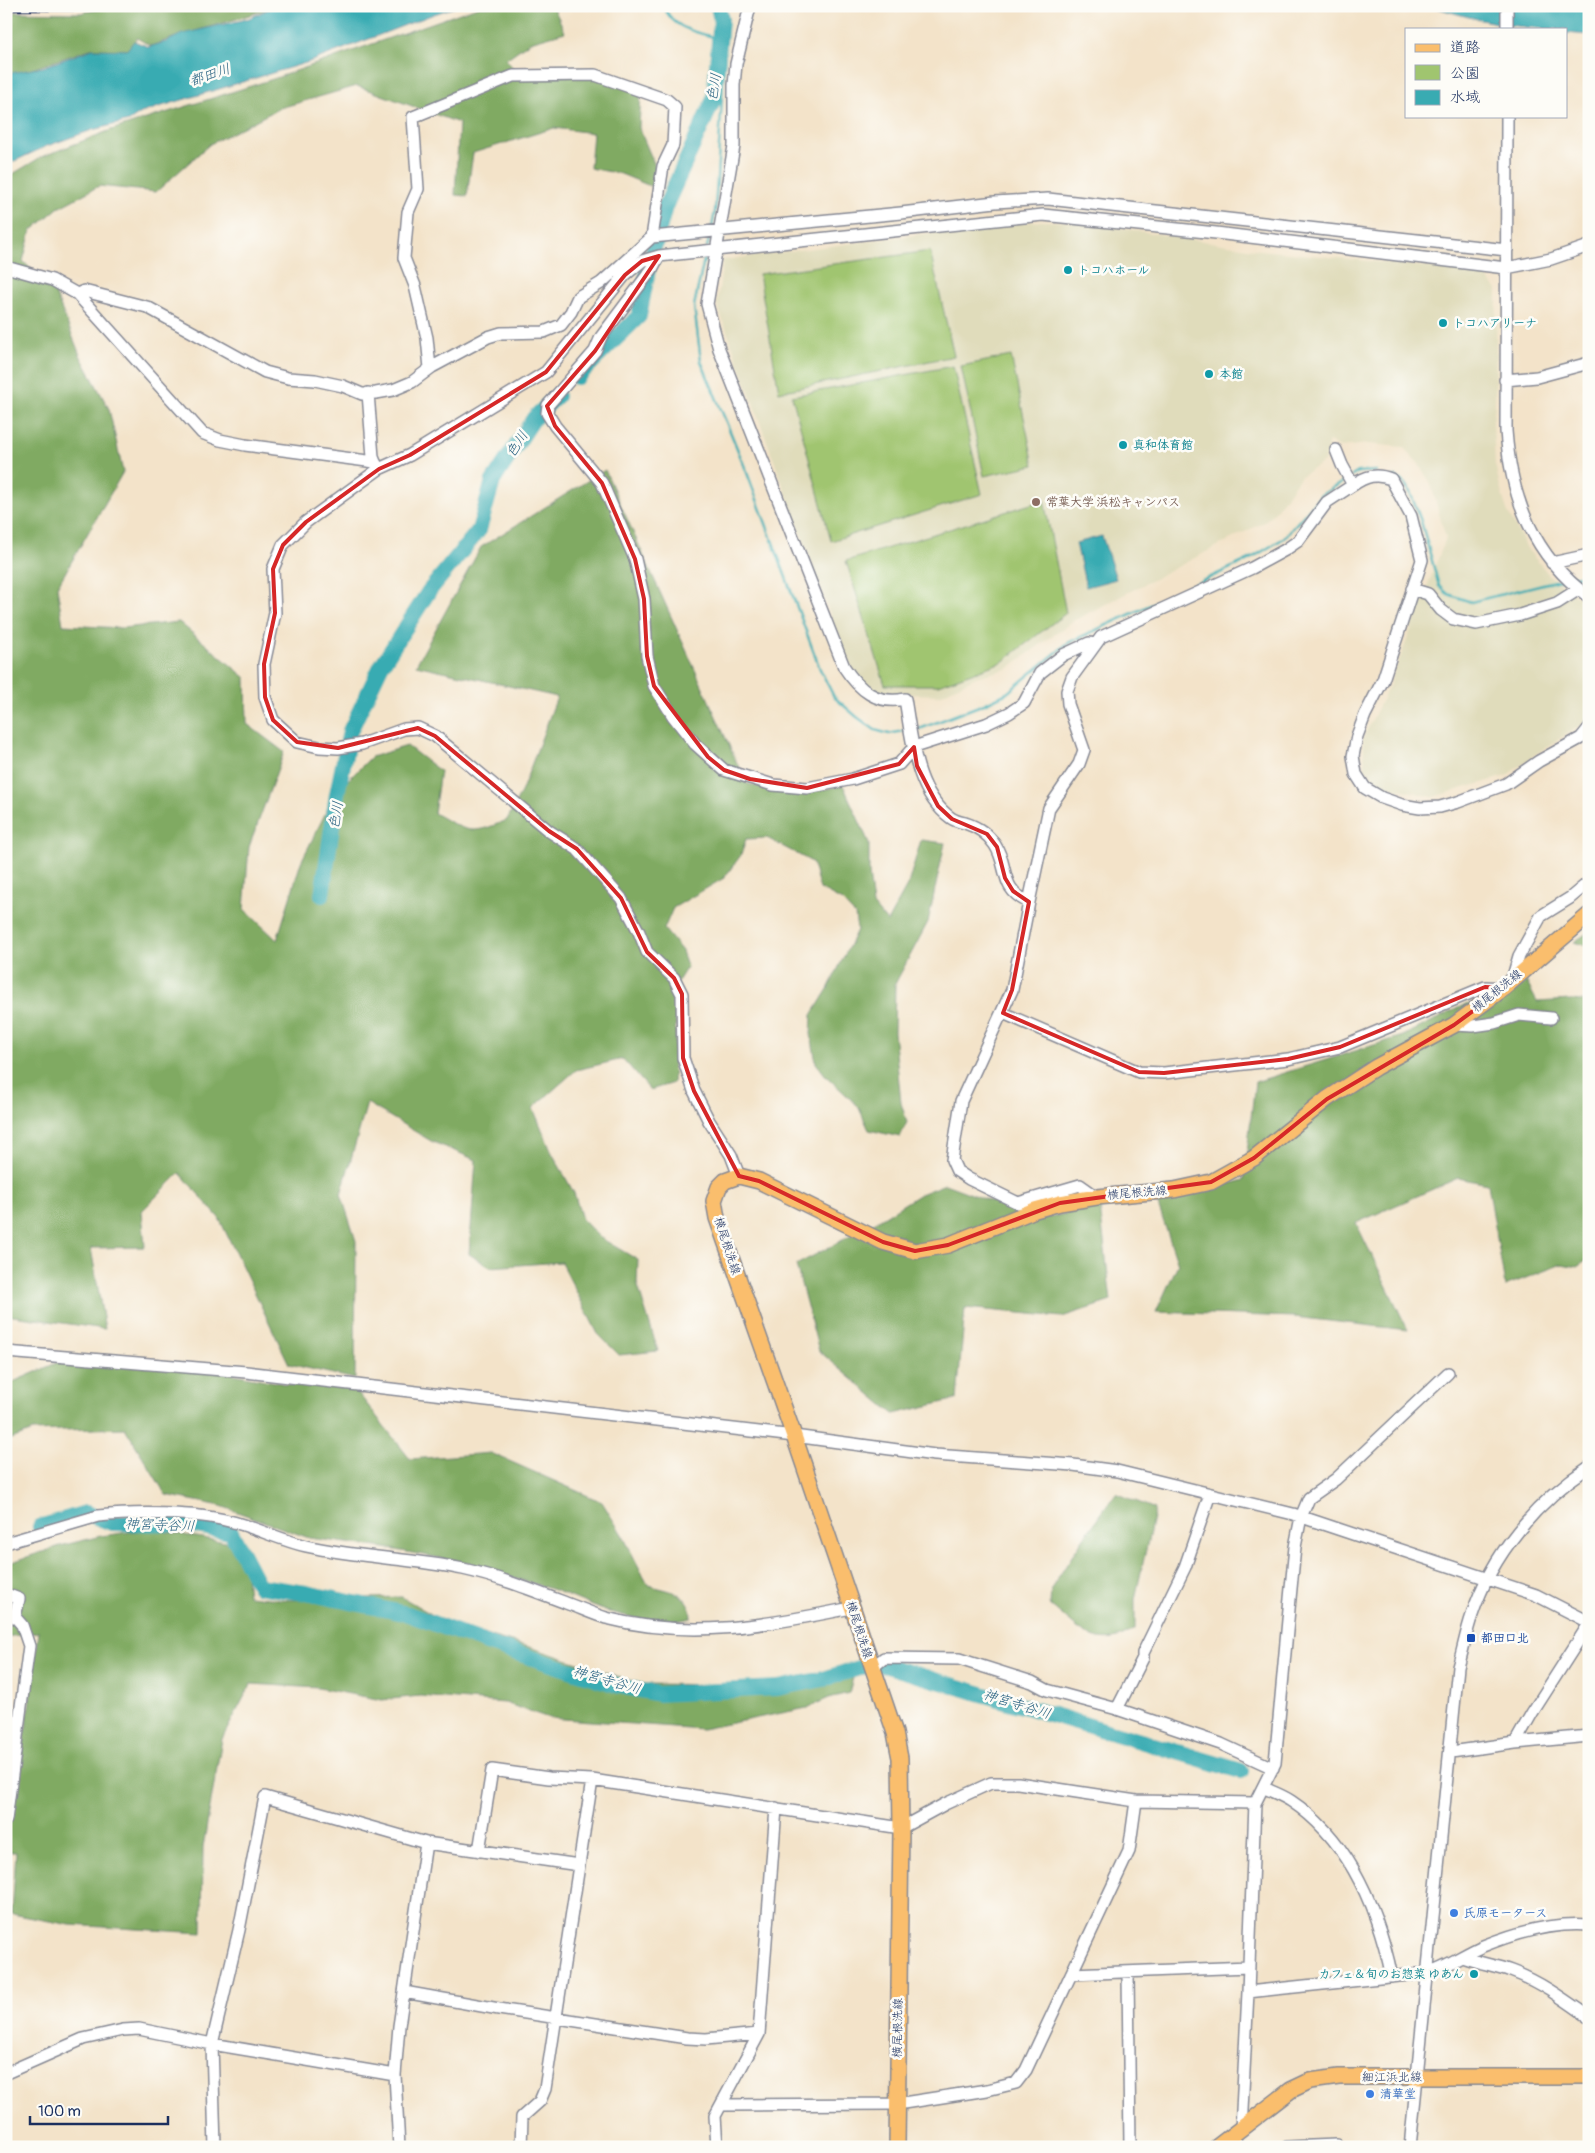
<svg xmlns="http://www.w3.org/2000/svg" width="1595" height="2153" viewBox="0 0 1595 2153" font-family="Pangolin,'Klee One',sans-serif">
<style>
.built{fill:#e0dcbb}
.green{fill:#a0c56f;stroke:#5e7a66}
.forest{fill:#80aa62;stroke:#4e6c60}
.water{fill:#39abb2;stroke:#2a6d88}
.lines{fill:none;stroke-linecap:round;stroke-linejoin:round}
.stream{stroke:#39abb2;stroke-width:2.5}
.river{stroke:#39abb2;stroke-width:16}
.minor-casing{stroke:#878994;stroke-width:14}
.major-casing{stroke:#878994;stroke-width:18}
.minor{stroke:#fff;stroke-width:11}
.major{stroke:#fabe6d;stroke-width:15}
.rail-casing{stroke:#1b2f5e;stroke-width:4.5}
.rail{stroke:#fdfcf7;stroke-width:2.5;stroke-dasharray:8;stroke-linecap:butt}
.marked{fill:none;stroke:#d62828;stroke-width:4;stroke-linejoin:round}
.culture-dot{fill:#0f9aa8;stroke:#fdfcf7;stroke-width:2}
.education-dot{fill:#8d6e63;stroke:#fdfcf7;stroke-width:2}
.transit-dot{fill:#1a4fb4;stroke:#fdfcf7;stroke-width:2}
.shop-dot{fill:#3f7fe0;stroke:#fdfcf7;stroke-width:2}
.labels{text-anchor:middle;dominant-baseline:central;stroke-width:5;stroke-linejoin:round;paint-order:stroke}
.culture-label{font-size:12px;font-weight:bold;fill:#0d838f;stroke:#fdfcf7;text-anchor:start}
.education-label{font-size:12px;font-weight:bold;fill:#785e54;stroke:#fdfcf7;text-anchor:start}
.street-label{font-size:12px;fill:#1b2f5e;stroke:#fdfcf7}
.transit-label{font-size:12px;font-weight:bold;fill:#164399;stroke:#fdfcf7;text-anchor:start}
.shop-label{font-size:12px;font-weight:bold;fill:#366cbe;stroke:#fdfcf7;text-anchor:start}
.water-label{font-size:14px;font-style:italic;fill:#276180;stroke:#fdfcf7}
</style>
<rect width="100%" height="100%" fill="#fdfcf7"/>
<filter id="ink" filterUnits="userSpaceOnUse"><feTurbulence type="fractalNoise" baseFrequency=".02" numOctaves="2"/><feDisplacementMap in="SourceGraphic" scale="10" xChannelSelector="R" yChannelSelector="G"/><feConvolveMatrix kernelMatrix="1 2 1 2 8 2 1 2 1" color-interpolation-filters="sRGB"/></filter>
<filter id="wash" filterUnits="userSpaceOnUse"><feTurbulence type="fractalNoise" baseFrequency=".0096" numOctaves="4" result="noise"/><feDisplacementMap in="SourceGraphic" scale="20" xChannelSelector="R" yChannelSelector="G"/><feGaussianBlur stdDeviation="1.12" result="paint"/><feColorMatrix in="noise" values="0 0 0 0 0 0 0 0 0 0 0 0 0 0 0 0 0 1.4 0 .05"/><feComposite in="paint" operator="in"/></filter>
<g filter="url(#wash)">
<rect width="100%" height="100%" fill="#f3e3c9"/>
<path class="built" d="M 1042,221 L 1082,222 L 1260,250 L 1477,272 L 1488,279 L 1497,290 L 1495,405 L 1493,422 L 1495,464 L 1501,491 L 1508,513 L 1528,550 L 1550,576 L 1589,605 L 1589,720 L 1536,754 L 1506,776 L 1433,797 L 1382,785 L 1365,769 L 1363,738 L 1390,684 L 1446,538 L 1430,482 L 1418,463 L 1403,447 L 1368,444 L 1340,447 L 1329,441 L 1324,462 L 1301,476 L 1274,513 L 1264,522 L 1073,621 L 1007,669 L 976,677 L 940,695 L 909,694 L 896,697 L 885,695 L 869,688 L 857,678 L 849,666 L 717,304 L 723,260 L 1001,224 Z"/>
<path class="green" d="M 930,251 L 954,356 L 779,392 L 759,274 Z
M 1011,356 L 1034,465 L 984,476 L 961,366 Z
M 953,366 L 982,494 L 831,541 L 792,396 Z
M 1044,500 L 1066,613 L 1002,662 L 938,685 L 885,685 L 846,561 Z"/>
<path class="forest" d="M 114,6 L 275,6 C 234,22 191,30 151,46 L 137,38 L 127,50 L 90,49 L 6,78 L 6,12 L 81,13 Z
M 480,6 L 553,6 L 565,32 L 530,42 L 506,59 L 519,76 L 598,76 L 641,92 L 639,128 L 656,168 L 655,188 L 621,174 L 590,168 L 593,133 L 554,128 L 473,153 L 467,196 L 455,195 L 459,123 L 357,86 L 280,108 L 210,144 L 156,192 L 99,186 L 58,208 L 31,231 L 23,261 L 55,293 L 80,355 L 109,409 L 123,472 L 57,587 L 63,625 L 122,628 L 179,622 L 246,678 L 247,724 L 284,752 L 249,847 L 244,909 L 277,940 L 301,862 L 336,792 L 371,757 L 407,746 L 440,771 L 434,813 C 468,832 470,836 507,820 L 522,790 L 557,697 L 416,665 L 481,547 L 605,470 L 746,783 C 784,795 805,795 843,785 L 869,843 L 869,873 L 873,905 L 887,922 L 908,884 L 921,840 L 945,843 L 928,922 L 895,984 L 894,1032 L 901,1103 L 907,1122 L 900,1137 L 869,1130 L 858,1106 L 826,1076 L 816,1063 L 811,1034 L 812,1015 L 828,989 L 857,930 L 855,915 L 842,901 L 820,889 L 812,862 L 767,838 L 746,839 L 741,855 L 724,878 L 673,908 L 664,929 L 682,951 L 687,967 L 673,989 L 676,1019 L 673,1083 L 650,1090 L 623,1059 L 576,1070 L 533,1108 L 551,1151 L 574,1193 L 582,1219 L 599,1237 L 638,1260 L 637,1283 L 658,1351 L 619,1355 L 598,1334 L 561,1262 L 490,1267 L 469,1254 L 476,1160 L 431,1141 L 367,1103 L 341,1194 L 356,1241 L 355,1379 L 289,1364 L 219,1218 L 180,1173 L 142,1211 L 145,1247 L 91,1248 L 105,1329 L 6,1315 L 6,178 L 41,157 L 111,130 L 273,79 Z
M 1589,932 L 1589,947 L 1574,942 Z
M 1526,981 L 1537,1002 L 1571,1000 L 1589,1002 L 1589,1259 L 1577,1267 L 1562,1264 L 1505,1286 L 1488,1184 L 1458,1178 L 1356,1223 L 1408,1330 L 1294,1317 L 1156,1312 L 1178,1264 L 1157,1202 L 1244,1180 L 1255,1082 L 1403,1036 L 1464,1005 L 1507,999 Z
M 945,1184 L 1038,1219 L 1100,1207 L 1111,1301 L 1062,1317 L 965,1308 L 957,1399 L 894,1414 L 819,1351 L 796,1265 L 869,1226 L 920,1194 Z
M 61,1361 L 175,1363 L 286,1384 L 355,1389 L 410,1459 L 491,1453 L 602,1502 L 623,1536 L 648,1585 C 671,1592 690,1591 691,1618 L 662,1624 L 605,1611 L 554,1590 L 472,1564 L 385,1548 L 309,1538 L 221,1506 L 166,1495 L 125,1428 L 33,1431 L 6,1441 L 6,1385 Z
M 1116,1493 L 1155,1509 L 1135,1599 L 1135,1629 C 1097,1655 1079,1628 1050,1605 L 1051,1589 L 1083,1539 Z
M 150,1529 L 243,1545 L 248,1596 L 289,1600 L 402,1597 L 448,1624 L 536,1649 L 641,1684 L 741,1685 L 853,1678 L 849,1693 L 829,1698 L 807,1708 L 702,1729 L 549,1718 L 505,1703 L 420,1696 L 382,1700 L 318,1688 L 251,1684 L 222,1739 L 203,1847 L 202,1933 L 70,1925 L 12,1914 L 16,1852 L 6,1852 L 6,1759 L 22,1758 L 39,1632 L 6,1637 L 6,1564 L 60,1546 L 101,1536 Z"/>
<path class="water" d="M 276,6 L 458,6 L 434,14 L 309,62 L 162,106 L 141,113 L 129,121 L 92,130 L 47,146 L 6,165 L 6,74 L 43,67 L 93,49 L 127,50 L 134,41 L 149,47 L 166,42 L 182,34 L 247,19 Z
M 1431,6 L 1589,6 L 1589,35 L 1566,33 L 1566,29 C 1517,29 1477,21 1431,6 Z
M 1102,536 L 1116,579 L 1086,587 L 1076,543 Z"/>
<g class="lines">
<path class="stream" d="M 664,6 C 672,30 700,33 721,39 L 725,48 L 715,211 L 712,227
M 707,247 L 710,235
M 705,255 L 694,306 L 701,361 L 746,470 L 820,669 L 834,697 L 857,717 L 875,730 L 889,734 L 907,730
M 1352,476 L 1358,472 L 1376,471
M 1395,476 L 1405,484 L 1410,492 L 1421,521 L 1439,586 L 1448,594 L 1471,602 L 1563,579
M 1571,577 L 1589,575
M 912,729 L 922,728 L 984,704 L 1007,693 L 1068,643 L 1250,559 L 1284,538 L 1321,495 L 1346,480"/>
<path class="river" d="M 577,377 L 639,316 L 648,270 L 665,207 L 714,99 L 721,20 L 718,6
M 322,895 L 337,794 L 350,731 L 381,666 L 429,591 L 479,530 L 493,481 L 534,418 L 557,396
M 40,1527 L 86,1513 L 112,1523 L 186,1524 L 231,1532 L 259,1586 L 306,1593 L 408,1614 L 492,1645 L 619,1686 L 658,1694 L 778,1688 L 824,1679 L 865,1666 L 881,1664 L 1241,1771"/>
</g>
</g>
<g filter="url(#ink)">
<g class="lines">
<g class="minor-casing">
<path id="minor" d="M 750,6 L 736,64 L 734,85 L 734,146 L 707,304 L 719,349 L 844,667 C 859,690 877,705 905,699 C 912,739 915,792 951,818 C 955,821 960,822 965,823 C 978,827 988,834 995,845 C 1009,866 999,890 1029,902 L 1012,990 L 961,1101 L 952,1160 L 957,1171 L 969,1179 L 1018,1203 L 1080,1185 L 1097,1197
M 1507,29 L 1507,6
M 1507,116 L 1506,431 C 1511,498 1533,556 1589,597
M 659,256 L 652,269 L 601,337 L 595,351 L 548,405 L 547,413 L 555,426 L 602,483 L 635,559 L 644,599 L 647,656 L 654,686 L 673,716 L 695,744 L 724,770 L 773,785 L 807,788 L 853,779 L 899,764 L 914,747 L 986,724 L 1009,713 L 1024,703 L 1040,673 L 1063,655 L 1089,643 L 1095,644
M 6,267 L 52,280 L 77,294 L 202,433 L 220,440 L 245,445 L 375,462 L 379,469
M 77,294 L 84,291 L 147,307 L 265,372 L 288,378 L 315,380 L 343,386 L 362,394 L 376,393 L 393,390 L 412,382 L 432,367 L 488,337 L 501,333 L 544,332 L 561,325 L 571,312 L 578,297 L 601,283 L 652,237 L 901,213 L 995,202 L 1048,199 L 1507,250
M 430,368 L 427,338 L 415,286 L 404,258 L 408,212 L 418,189 L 413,117 L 513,76 L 595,75 L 667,100 L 675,107 L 673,145 L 663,166 L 652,237
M 1505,380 L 1537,377 L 1589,363
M 368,393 L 373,457 L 375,462
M 1336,450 L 1342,465 L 1353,485 C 1366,476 1376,473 1391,479 L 1411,516 L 1422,560 L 1383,680 L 1365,715 L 1357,736 L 1353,756 L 1356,774 L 1365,788 L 1382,798 L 1402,805 L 1420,808 L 1440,807 L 1458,802 L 1506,784 L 1539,761 L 1581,738 L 1589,728
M 1552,563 L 1589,555
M 1412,589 L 1428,594 L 1441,610 L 1453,619 L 1476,624 L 1520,615 L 1557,603 L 1579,589
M 1029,902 L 1049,808 L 1079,764 L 1084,750 L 1068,704 L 1067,691 L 1072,677 L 1101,637 L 1252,568 L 1285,550 L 1298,541 L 1327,502 L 1353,485
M 1512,980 L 1519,956 L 1541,916 L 1570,898 L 1589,882
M 1003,1013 L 1139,1072 L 1164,1073 L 1288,1059 L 1340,1047 L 1485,987 L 1504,988
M 1454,1025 L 1473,1026 L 1494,1023 L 1519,1015 L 1551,1018
M 739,1176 L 731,1155 L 709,1121 L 694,1091 L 683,1058 L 682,994 L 674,978 L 647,952 L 639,932 L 621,898 L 577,849 L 549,831 L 435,736 L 418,728 L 404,729 L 362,744 L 338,748 L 319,747 L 297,742 L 273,720 L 265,697 L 264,664 L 275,613 L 273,569 L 283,545 L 306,522 L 379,469 L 410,455 L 546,372 L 625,275 L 642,261 L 659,256 L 1043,215 L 1216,233 L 1506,268 L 1551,259 L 1589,246
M 6,1352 L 246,1372 L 794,1436 L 935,1455 L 1073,1465 L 1117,1471 L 1293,1514 L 1536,1595 L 1589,1622
M 6,1543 L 98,1516 C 132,1512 196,1512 229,1521 C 255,1527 280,1540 306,1546 C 358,1558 412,1558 463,1569 C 499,1577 532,1590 566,1603 C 580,1608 593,1614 606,1618 C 690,1640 769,1625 851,1608
M 6,1594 L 19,1599 L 15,1617 L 22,1625 L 29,1646 L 6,1820
M 872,1668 L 884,1658 L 959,1659 L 1032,1682 L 1047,1690 L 1117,1709 L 1221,1744 L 1273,1768
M 1117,1709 L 1143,1658 L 1143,1653 L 1185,1567 L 1210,1494
M 1515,1743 L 1532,1713 L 1589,1624
M 1451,1752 L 1515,1743 L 1589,1736
M 1263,1787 C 1272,1792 1282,1795 1291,1801 C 1350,1840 1378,1910 1392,1977
M 479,1851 L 492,1770 L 549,1778 L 592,1780
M 1462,1957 C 1478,1963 1495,1965 1511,1971 C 1539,1981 1565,2000 1589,2017
M 1128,1973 L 1130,2147
M 1071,1974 L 1249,1967
M 404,1992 L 499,2009 L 687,2038 L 706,2039 L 759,2034
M 1248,1992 L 1427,1973 C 1447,1967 1464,1954 1483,1946 C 1515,1933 1554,1922 1589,1925
M 6,2073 L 83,2039 L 123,2030 L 139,2029 L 212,2044 L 395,2075 L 399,2147
M 395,2075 L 399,2026 L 426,1843
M 722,2105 L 897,2104 L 987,2090 L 1016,2083 L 1026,2070 L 1129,1851 L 1136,1801
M 1241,2130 L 1248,1992 L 1255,1803 L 1275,1763 L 1289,1609 L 1295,1547 L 1301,1517 L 1309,1498 L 1336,1479 L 1448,1373
M 1232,2137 L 1239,2147
M 215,2147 L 212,2044 L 239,1930 L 265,1797 L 426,1843 L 579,1865
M 521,2147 L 522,2117 L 540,2101 L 545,2089 L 592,1780 L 901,1828 L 945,1804 L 991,1783 L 1018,1783 L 1136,1801 L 1255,1803
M 717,2147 L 715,2116 L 759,2034 L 776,1808
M 1287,2147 L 1337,2145
M 1410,2147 L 1458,1667 C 1463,1650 1466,1632 1472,1615 C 1492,1554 1536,1502 1589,1467"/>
</g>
<g class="major-casing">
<path id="major" d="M 897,2147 L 901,1828 L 900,1758 L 895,1733 L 794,1436 L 717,1218 L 714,1201 L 719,1187 L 725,1181 L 739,1176 L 759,1181 L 883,1242 L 915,1251 L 948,1245 L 1035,1210 L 1060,1203 L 1097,1197 L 1174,1190 L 1211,1182 L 1254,1158 L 1327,1099 L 1376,1067 L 1454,1025 L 1504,988 L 1589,915
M 1217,2147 L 1291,2090 L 1310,2081 L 1339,2077 L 1589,2077"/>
</g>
<use href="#minor" class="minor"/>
<use href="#major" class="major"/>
<g class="rail-casing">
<path id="rail" d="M 6,9 L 74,9 L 92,6"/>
</g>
<use href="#rail" class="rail"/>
</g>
</g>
<path class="marked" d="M 659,256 L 595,351 L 547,406 L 555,426 L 602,483 L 635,559 L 644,599 L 647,656 L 654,686 L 708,757 L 724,770 L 750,779 L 807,788 L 899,764 L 914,747 L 917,766 L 938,806 L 952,819 L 987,834 L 997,847 L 1005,878 L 1013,891 L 1029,902 L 1012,990 L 1003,1013 L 1139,1072 L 1164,1073 L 1288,1059 L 1340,1047 L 1485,987 L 1504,988 L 1454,1025 L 1327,1099 L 1254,1158 L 1211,1182 L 1060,1203 L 948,1245 L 915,1251 L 883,1242 L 759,1181 L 739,1176 L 694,1091 L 683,1058 L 682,994 L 674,978 L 647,952 L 621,898 L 577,849 L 549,831 L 435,736 L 418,728 L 338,748 L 297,742 L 273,720 L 265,697 L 264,664 L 275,613 L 273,569 L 283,545 L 306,522 L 379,469 L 410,455 L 546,372 L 625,275 L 642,261 Z"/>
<g class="culture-dot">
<circle cx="1068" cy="270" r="5"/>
<circle cx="1443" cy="323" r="5"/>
<circle cx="1209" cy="374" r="5"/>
<circle cx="1123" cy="445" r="5"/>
<circle cx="1474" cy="1974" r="5"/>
</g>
<circle class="education-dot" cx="1036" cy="502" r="5"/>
<rect class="transit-dot" x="1466" y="1633" width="10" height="10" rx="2.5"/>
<g class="shop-dot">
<circle cx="1454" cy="1913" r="5"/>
<circle cx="1370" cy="2094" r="5"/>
</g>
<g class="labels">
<g class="culture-label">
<text x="1078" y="270">トコハホール</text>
<text x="1453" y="323">トコハアリーナ</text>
<text x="1219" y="374">本館</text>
<text x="1133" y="445">真和体育館</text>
<text x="1464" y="1974" text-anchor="end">カフェ＆旬のお惣菜 ゆあん</text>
</g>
<g class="education-label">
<text x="1046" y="502">常葉大学 浜松キャンパス</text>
</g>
<g class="street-label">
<text transform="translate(1497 991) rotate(-39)">横尾根洗線</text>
<text transform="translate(1137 1193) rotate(-5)">横尾根洗線</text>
<text transform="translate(727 1246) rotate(72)">横尾根洗線</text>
<text transform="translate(859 1630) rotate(72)">横尾根洗線</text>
<text transform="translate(898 2028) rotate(-89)">横尾根洗線</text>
<text x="1392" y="2077">細江浜北線</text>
</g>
<g class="transit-label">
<text x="1481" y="1638">都田口北</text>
</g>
<g class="shop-label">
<text x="1464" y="1913">氏原モータース</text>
<text x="1380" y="2094">清華堂</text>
</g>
<g class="water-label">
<text transform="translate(210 75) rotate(-19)">都田川</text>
<text transform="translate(714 87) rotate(-81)">色川</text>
<text transform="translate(517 444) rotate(-57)">色川</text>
<text transform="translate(336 815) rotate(-81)">色川</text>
<text transform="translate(160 1525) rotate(2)">神宮寺谷川</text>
<text transform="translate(607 1680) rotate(16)">神宮寺谷川</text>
<text transform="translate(1017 1704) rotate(17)">神宮寺谷川</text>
</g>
</g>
<rect width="1595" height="2153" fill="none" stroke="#fdfcf7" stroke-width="25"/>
<rect x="1405" y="28" width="162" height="90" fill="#fdfcf7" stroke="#a3aaba"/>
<rect x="1415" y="44" width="25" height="8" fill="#fabe6d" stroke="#a3aaba"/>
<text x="1450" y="52" font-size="15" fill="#1b2f5e">道路</text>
<rect x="1415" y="65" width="25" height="15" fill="#a0c56f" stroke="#a3aaba"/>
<text x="1450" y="78" font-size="15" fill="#1b2f5e">公園</text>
<rect x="1415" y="90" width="25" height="15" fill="#39abb2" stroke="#a3aaba"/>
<text x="1450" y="102" font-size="15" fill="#1b2f5e">水域</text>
<path d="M30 2116v8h138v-8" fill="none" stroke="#1b2f5e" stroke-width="2.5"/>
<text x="38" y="2116" font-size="15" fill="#1b2f5e" stroke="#fdfcf7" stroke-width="4" paint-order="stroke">100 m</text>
</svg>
